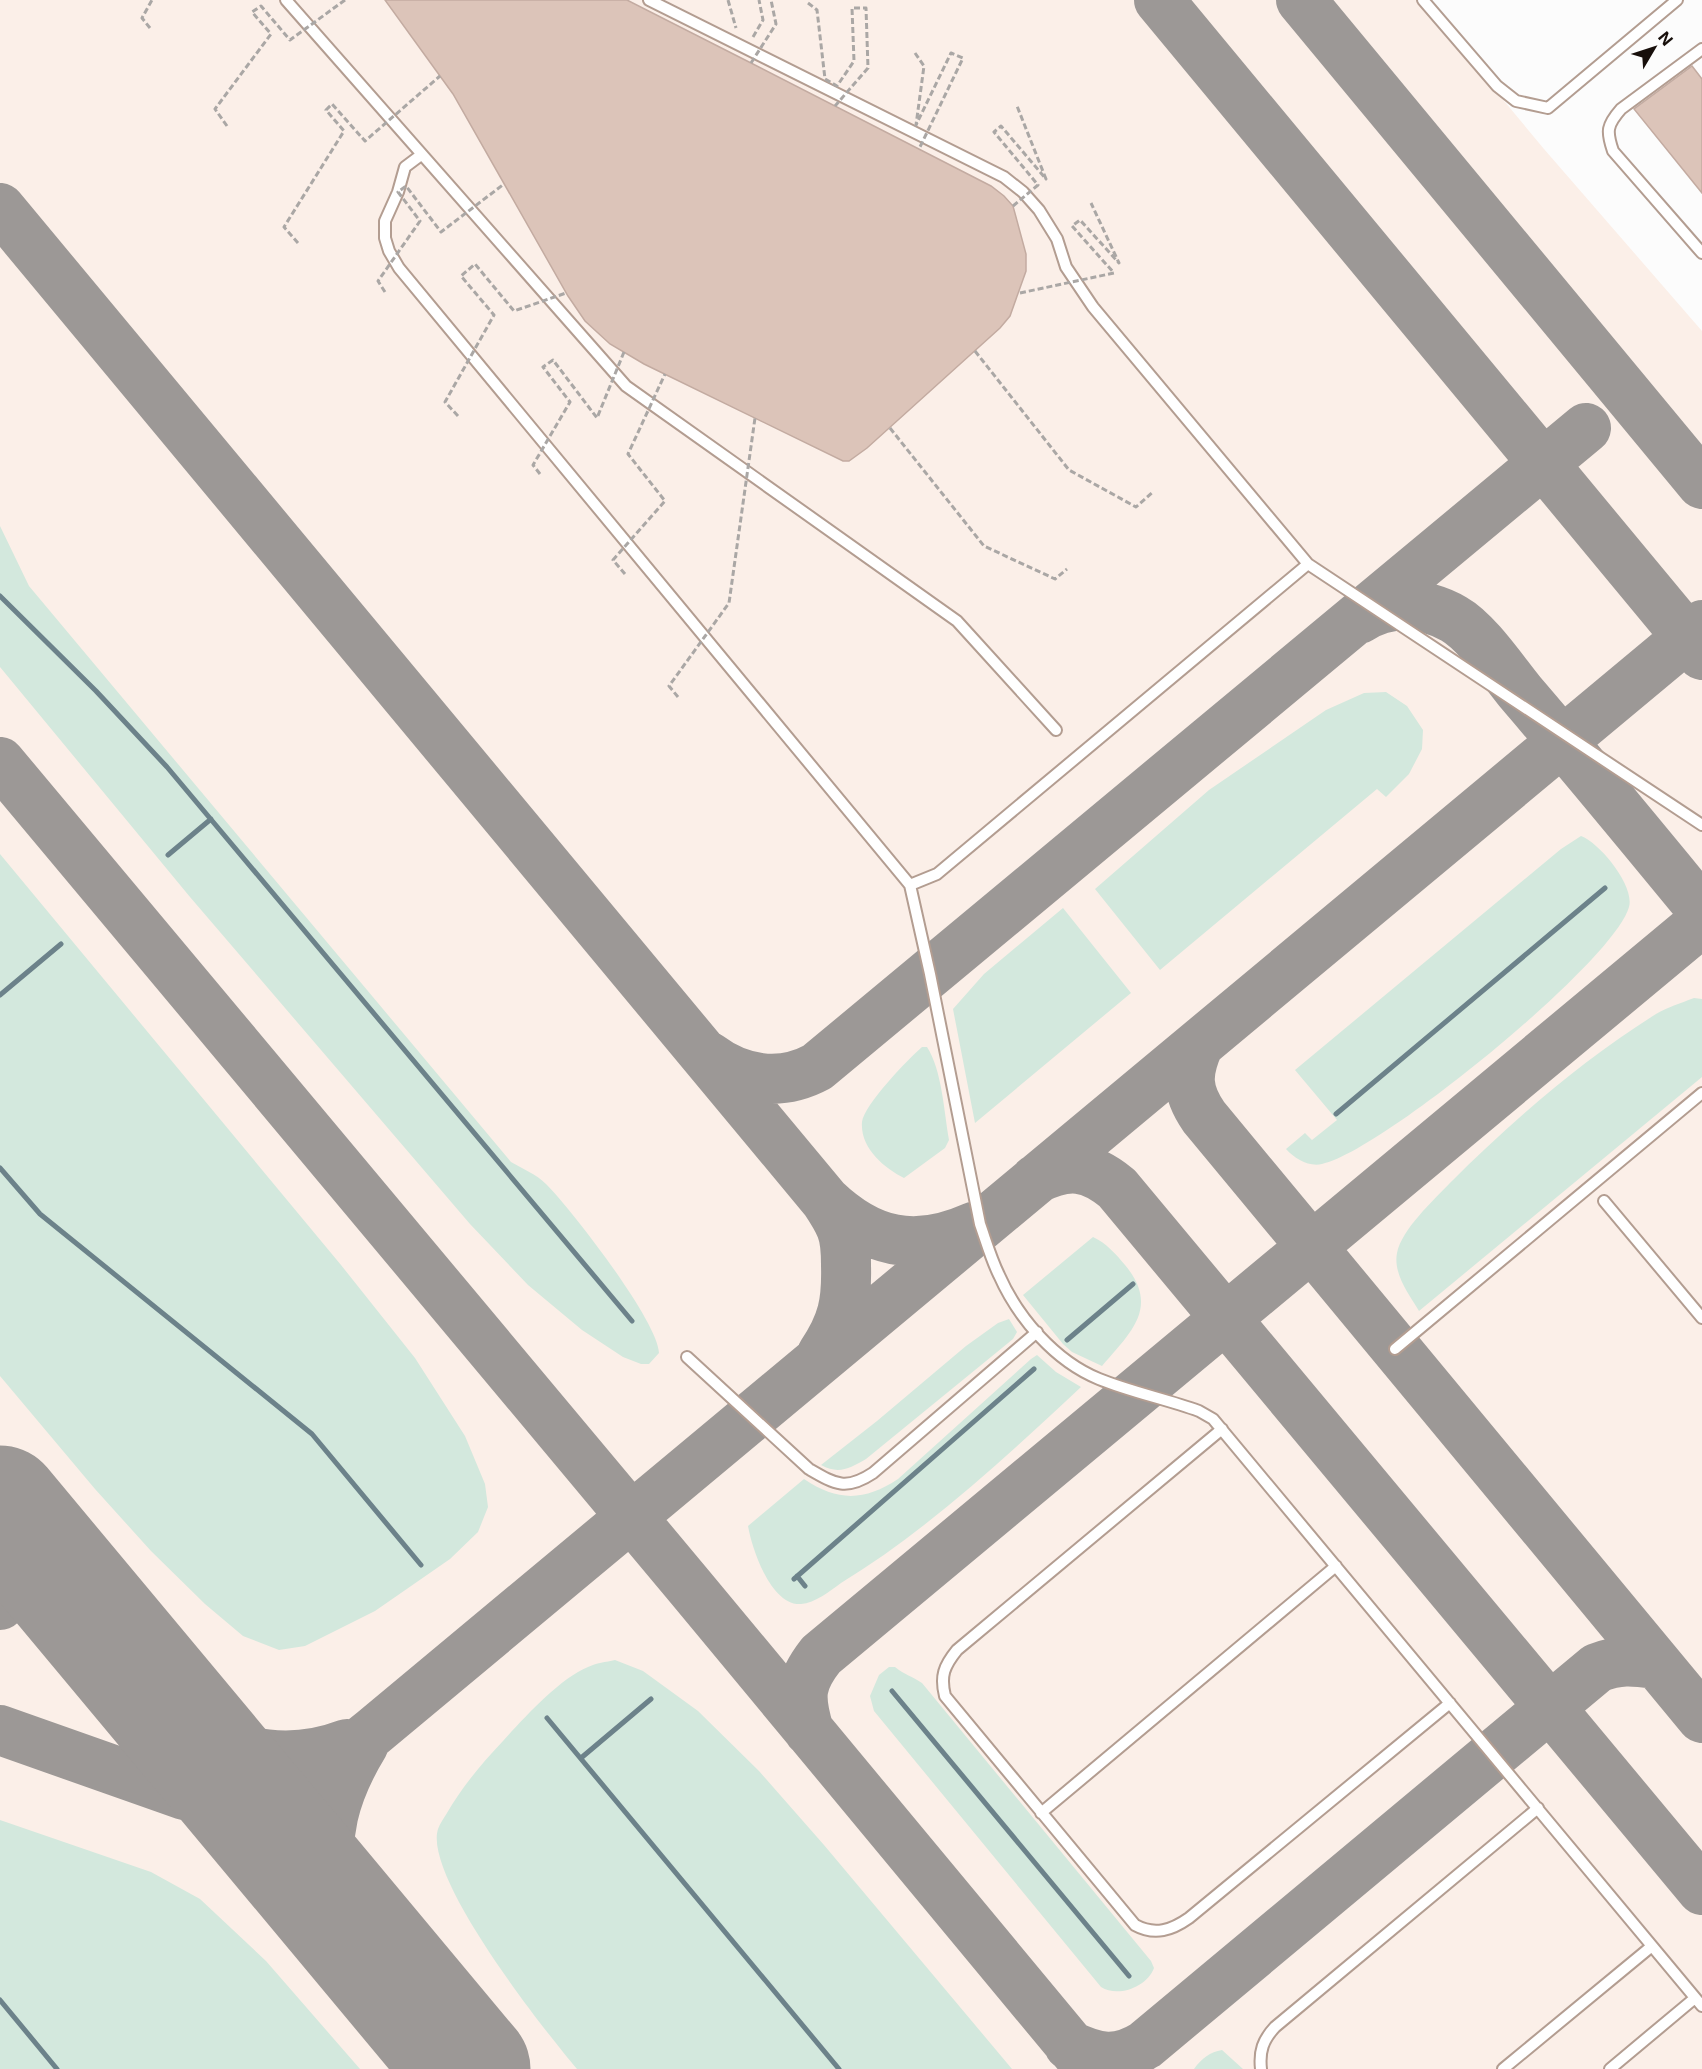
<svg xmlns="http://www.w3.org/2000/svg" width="1702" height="2069" viewBox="0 0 1702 2069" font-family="Inter,sans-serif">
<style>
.built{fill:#fbefe8}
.green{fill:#d3e8dd}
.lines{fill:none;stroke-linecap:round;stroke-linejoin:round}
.stream{stroke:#6c828a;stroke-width:5}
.taxiway{stroke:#9c9896;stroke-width:50}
.runway{stroke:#9c9896;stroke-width:123}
.building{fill:#dcc4b9;stroke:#c3aba1;stroke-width:1.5}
.service-casing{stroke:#b39d91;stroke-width:14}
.path{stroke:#aaa7a5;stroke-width:3;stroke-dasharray:6 3;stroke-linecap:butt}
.service{stroke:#fff;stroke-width:10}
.path-bridge{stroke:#aaa7a5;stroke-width:3;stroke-dasharray:6 3;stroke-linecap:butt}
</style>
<rect width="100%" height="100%" fill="#fcfcfc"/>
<path class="built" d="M 0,0 L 1420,0 L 1544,149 L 1702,331 L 1702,2069 L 0,2069 Z"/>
<path class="green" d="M 0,526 L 29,586 L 511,1162 C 523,1169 536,1174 546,1184 C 571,1209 658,1321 659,1353 L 649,1364 L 641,1364 L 623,1357 L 582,1330 L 528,1285 L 470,1224 L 190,897 L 0,667 Z
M 1386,692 L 1407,706 L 1423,730 L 1422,749 L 1409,774 L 1386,797 L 1377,789 L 1160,970 L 1095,889 L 1209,790 L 1326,710 L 1364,693 Z
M 1581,836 C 1600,843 1635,886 1629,907 C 1614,962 1379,1153 1322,1164 C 1309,1167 1295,1159 1286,1149 L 1305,1133 L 1312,1140 L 1337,1120 L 1295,1070 L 1561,849 Z
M 0,854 L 341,1265 L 415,1358 L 465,1436 L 485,1484 L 488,1507 L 478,1532 L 450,1559 L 375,1611 L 305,1646 L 279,1650 L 243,1636 L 205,1604 L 151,1551 L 95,1489 L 0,1376 Z
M 1063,908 L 1131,993 L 975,1123 L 953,1009 L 984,974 Z
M 1694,998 L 1702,999 L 1702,1077 L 1419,1311 C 1409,1294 1393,1274 1397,1253 C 1402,1229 1433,1201 1449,1184 C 1511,1122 1581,1061 1656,1014 C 1668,1007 1681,1003 1694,998 Z
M 922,1047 L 927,1047 C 942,1070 944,1112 949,1140 L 945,1148 L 904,1178 C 884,1168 860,1148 862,1122 C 864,1105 908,1059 922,1047 Z
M 1093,1237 C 1106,1243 1116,1254 1125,1265 C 1160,1307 1131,1332 1102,1366 L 1072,1352 L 1063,1344 L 1023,1295 Z
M 1009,1319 L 1017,1332 L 1013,1339 L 866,1459 C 850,1468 839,1475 821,1465 L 877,1421 L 966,1346 L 998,1323 Z
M 1037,1355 L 1056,1372 L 1081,1387 C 1007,1456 928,1530 841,1583 C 830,1591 815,1603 801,1604 C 771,1606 752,1549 748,1526 L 804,1479 C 838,1502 865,1501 898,1479 L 1031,1359 Z
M 615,1660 L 643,1671 L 698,1711 L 759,1771 L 824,1845 L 1012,2069 L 577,2069 C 544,2030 423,1877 438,1829 C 440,1823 444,1818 447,1813 C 462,1787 482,1763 503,1741 C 523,1719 560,1678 588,1667 C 596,1663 606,1662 615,1660 Z
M 889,1667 L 895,1667 C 905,1675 912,1676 922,1683 L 1151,1961 L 1154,1968 C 1147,1987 1118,1998 1101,1987 L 874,1711 L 870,1696 L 879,1675 Z
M 0,1820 L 151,1872 L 200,1899 L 266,1961 L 360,2069 L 0,2069 Z
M 1222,2050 L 1243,2069 L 1194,2069 C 1202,2058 1210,2052 1222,2050 Z"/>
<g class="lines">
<path class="stream" d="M 0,596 L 96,691 L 167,767 L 632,1321
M 168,855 L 211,819
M 0,995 L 61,944
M 1336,1114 L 1605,888
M 0,1168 L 40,1214 L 312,1434 L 421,1565
M 1067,1340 L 1133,1284
M 797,1576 L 805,1586
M 794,1579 L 1034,1369
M 892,1691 L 1129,1976
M 547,1718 L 839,2069
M 581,1758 L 651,1699
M 0,2000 L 57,2069"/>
<path class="taxiway" d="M 1159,0 L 1702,655
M 1301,0 L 1702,484
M 0,208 L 825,1200
M 1359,619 C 1388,600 1425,602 1454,619 C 1477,632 1503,671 1521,693 C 1582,764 1642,837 1702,910
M 0,762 L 690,1587 L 1090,2069
M 1199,1044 C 1186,1073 1186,1091 1204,1117 L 1702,1718
M 708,1056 C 740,1080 780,1087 817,1067 L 1586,428
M 1036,1179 C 1068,1163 1089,1165 1117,1188 L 1702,1890
M 822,1354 C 843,1323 847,1302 846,1265 C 846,1253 846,1240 841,1228 C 837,1218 831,1209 825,1200 C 870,1243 915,1253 973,1227
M 0,1517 C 10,1544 12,1577 0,1605
M 0,1557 C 23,1559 44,1572 64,1583
M 173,1714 C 186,1722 199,1732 212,1738 C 255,1759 302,1761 347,1744
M 0,1730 L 184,1795 C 273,1811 306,1786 373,1732 L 1702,625
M 809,1731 C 799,1697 799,1683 821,1655 L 1702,922
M 204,1802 L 224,1810 L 279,1840
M 352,1928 C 347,1917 340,1905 336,1894 C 319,1840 336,1790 364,1744
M 1069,2045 C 1098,2059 1117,2062 1145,2045 L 1597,1668 C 1620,1659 1633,1661 1657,1664"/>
<path class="runway" d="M 0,1507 L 469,2069"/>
</g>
<path class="building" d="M 385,0 L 627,0 L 751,63 L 991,186 L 1004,196 L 1013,206 L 1026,254 L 1026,271 L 1010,316 L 1000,328 L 867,448 L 849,461 L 843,461 L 644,364 L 610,344 L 585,321 L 568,296 L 453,94 Z
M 1692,66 L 1702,79 L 1702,193 L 1634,109 Z"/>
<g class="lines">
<g class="service-casing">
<path id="service" d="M 286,0 L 626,386 L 957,621 L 1056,730
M 649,0 L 1004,177 L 1023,192 L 1039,210 L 1057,239 L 1066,267 L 1093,307 L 1308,564 L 1702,825
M 1423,0 L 1497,86 L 1516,101 L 1548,108 L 1677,0
M 1702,49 L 1621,109 C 1607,125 1606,131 1613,151 L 1702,253
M 421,155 L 405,167 L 398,192 L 385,221 L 385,238 L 389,251 L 399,268 L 910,885 L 930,974 L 980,1224 C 986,1241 991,1259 999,1275 C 1018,1318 1055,1361 1099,1379 C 1131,1392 1166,1399 1199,1411 L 1213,1419 L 1702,2006
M 910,885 L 937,874 L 1308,564
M 1604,1201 L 1702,1318
M 1395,1349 L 1702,1093
M 687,1357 L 809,1469 C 835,1484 846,1491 873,1473 L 1037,1332
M 1222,1429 L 957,1650 C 944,1666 940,1676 945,1696 L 1135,1925 C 1155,1936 1172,1930 1189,1918 L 1450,1703
M 1041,1813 L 1336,1566
M 1261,2069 C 1259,2051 1263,2040 1275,2027 L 1538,1808
M 1503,2069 L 1652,1946
M 1610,2069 L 1695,1998"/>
</g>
<path class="path" d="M 728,0 L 736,28
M 150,28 L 142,18 L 152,0
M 753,37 L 763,20 L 759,0
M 975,351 L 1069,470 L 1136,507 L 1153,492
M 890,428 L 984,546 L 1055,579 L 1067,569"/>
<use href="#service" class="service"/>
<path class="path-bridge" d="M 808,3 L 817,10 L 825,79 L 837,86 L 854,61 L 852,8 L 866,8 L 868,68 L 835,106
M 915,53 L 924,66 L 916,125 L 951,53 L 963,58 L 919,149
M 751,63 L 776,24 L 771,0
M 227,126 L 215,109 L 271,34 L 252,12 L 261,6 L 290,40 L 345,0
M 1013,206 L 1038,185 L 994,132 L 1001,126 L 1046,179 L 1017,106
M 298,243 L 284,227 L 344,131 L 326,110 L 332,104 L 365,141 L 440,76
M 385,292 L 378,281 L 420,221 L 398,192 L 406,186 L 441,232 L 504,184
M 1020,293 L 1114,273 L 1072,226 L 1080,220 L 1119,263 L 1091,203
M 458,416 L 445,402 L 494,315 L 461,276 L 475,264 L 514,311 L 566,293
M 540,474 L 533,465 L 570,402 L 543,367 L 553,360 L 597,418 L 624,352
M 625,574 L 613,560 L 665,501 L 628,454 L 665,374
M 678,697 L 669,686 L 729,603 L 755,418"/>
</g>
<g transform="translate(1654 48) rotate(51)" stroke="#fcfcfc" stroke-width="4.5" paint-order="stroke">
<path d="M0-4.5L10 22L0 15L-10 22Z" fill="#170f0b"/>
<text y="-9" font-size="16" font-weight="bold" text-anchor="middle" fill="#170f0b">N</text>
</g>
</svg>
